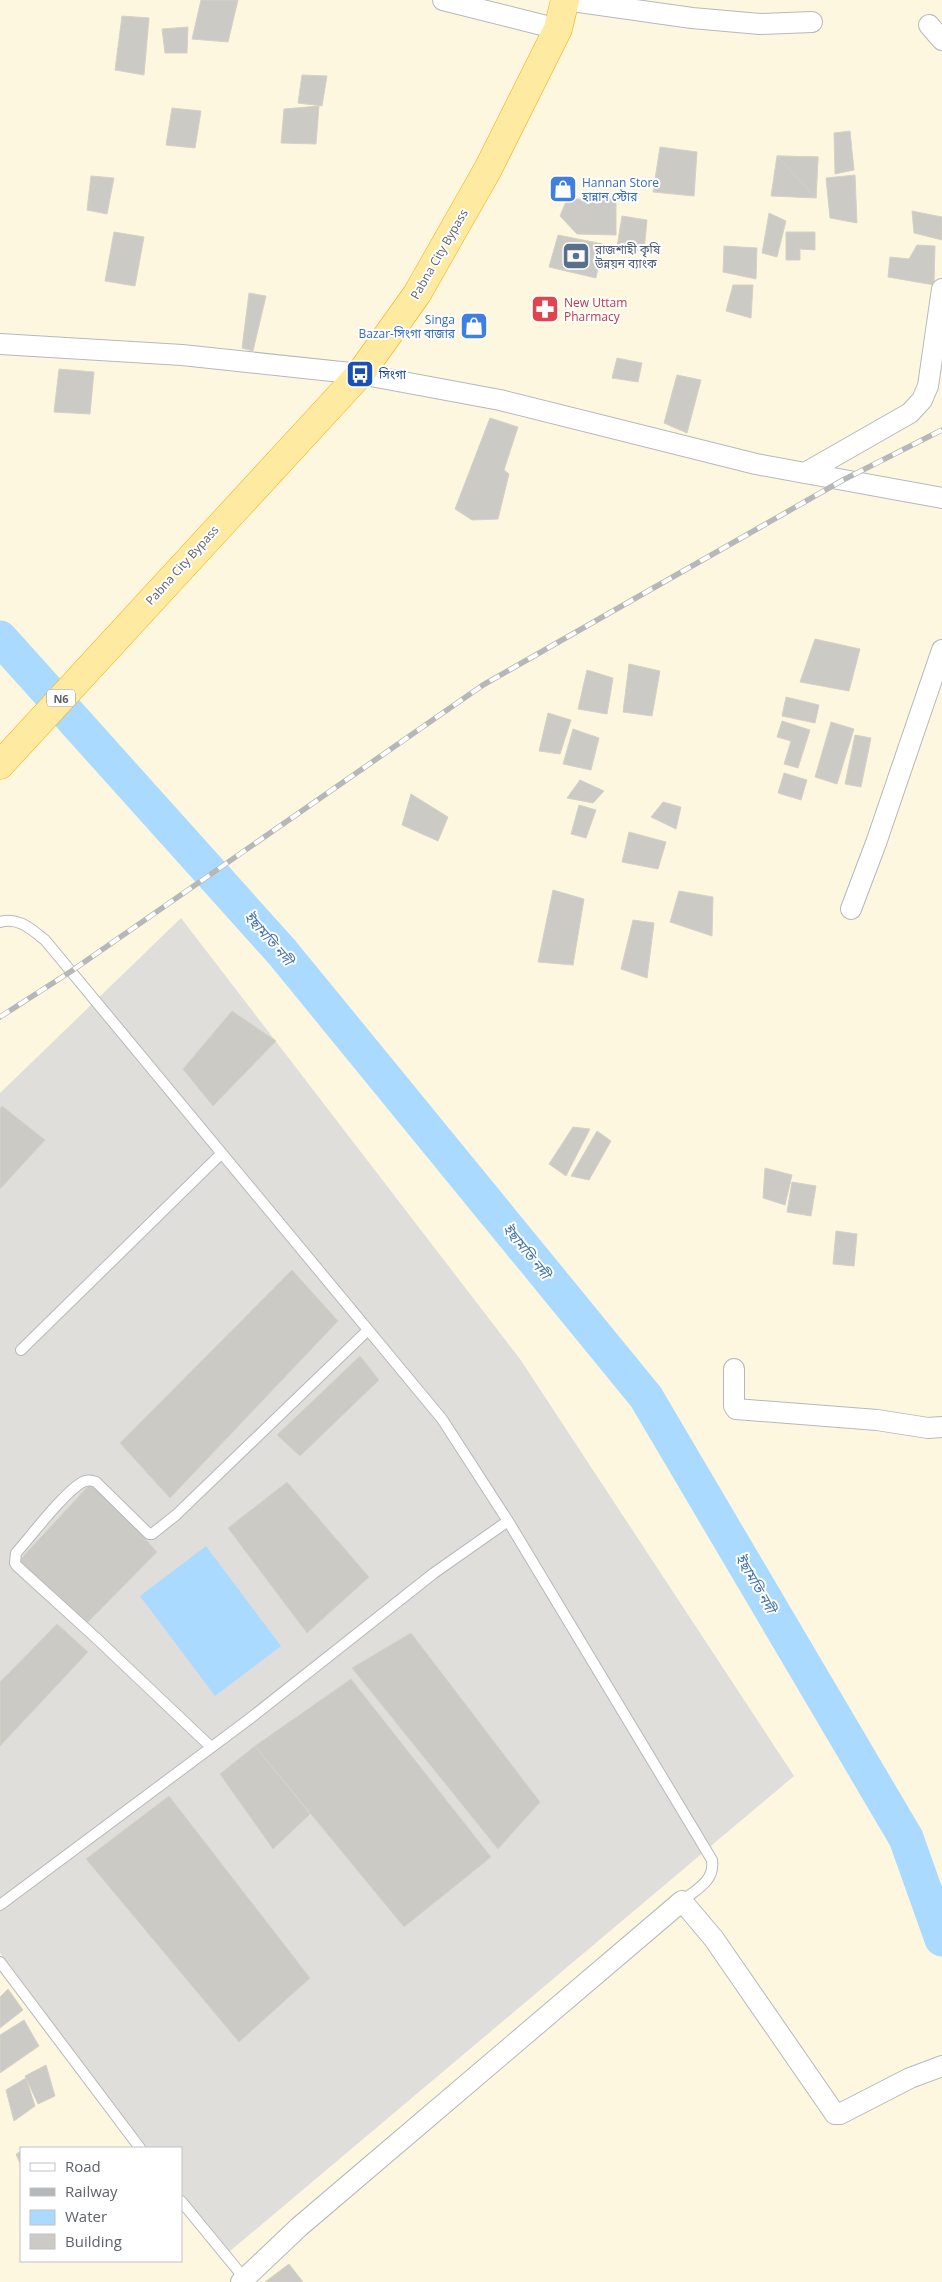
<svg xmlns="http://www.w3.org/2000/svg" width="942" height="2282" viewBox="0 0 942 2282" font-family="'Open Sans','Noto Sans Bengali',sans-serif">
<style>
.commercial{fill:#fef7e0;fill-rule:evenodd}
.industrial{fill:#e0deda}
.water{fill:#aadaff}
.lines{fill:none;stroke-linecap:round;stroke-linejoin:round}
.river{stroke:#aadaff;stroke-width:35}
.building{fill:#cccac5;stroke:#d6d1c6}
.service-casing{stroke:#b5b8bc;stroke-width:12}
.minor-casing{stroke:#b5b8bc;stroke-width:22}
.trunk-casing{stroke:#f9ab00;stroke-width:29}
.service{stroke:#fff;stroke-width:10}
.minor{stroke:#fff;stroke-width:20}
.trunk{stroke:#feeaa1;stroke-width:28}
.rail-casing{stroke:#b6b7b8;stroke-width:5.5}
.rail{stroke:#fff;stroke-width:4;stroke-dasharray:11;stroke-linecap:butt}
.labels{text-anchor:middle;dominant-baseline:central;stroke-width:4;stroke-linejoin:round;paint-order:stroke}
.shield{fill:#fff;stroke:#8f9295;stroke-width:1}
.shield-label{font-size:11px;font-weight:bold;fill:#5f6368}
.shop-label{font-size:12px;fill:#366cbe;stroke:#fff;text-anchor:start}
.service-label{font-size:12px;fill:#4e5e75;stroke:#fff;text-anchor:start}
.street-label{font-size:12px;fill:#5f6368;stroke:#fff}
.health-label{font-size:12px;fill:#be3a42;stroke:#fff;text-anchor:start}
.transit-label{font-size:12px;fill:#164399;stroke:#fff;text-anchor:start}
.water-label{font-size:14px;font-style:italic;fill:#4174aa;stroke:#fff}
</style>
<rect width="100%" height="100%" fill="#f1efe8"/>
<path class="commercial" d="M 0,0 L 942,0 L 942,2282 L 0,2282 ZM 21,2148 L 181,2148 L 181,2261 L 21,2261 Z"/>
<path class="industrial" d="M 181,918 L 520,1359 L 794,1776 L 223,2257 L 181,2201 L 181,2148 L 143,2148 L 0,1953 L 0,1093 Z"/>
<path class="water" d="M 206,1546 L 281,1646 L 215,1696 L 140,1596 Z"/>
<g class="lines">
<path class="river" d="M 0,638 L 282,952 L 646,1397 L 906,1838 L 942,1939"/>
</g>
<path class="building" d="M 201,0 L 238,0 L 228,42 L 192,39 Z
M 122,16 L 149,18 L 144,75 L 115,70 Z
M 188,27 L 187,53 L 165,53 L 162,29 Z
M 302,75 L 327,76 L 322,106 L 298,103 Z
M 319,106 L 316,144 L 281,143 L 284,109 Z
M 172,108 L 201,111 L 195,148 L 166,145 Z
M 850,131 L 854,170 L 835,174 L 834,133 Z
M 660,147 L 697,152 L 694,196 L 653,192 Z
M 777,156 L 818,157 L 816,198 L 771,196 Z
M 777,156 L 818,157 L 816,198 Z
M 855,175 L 857,223 L 830,218 L 826,178 Z
M 91,176 L 114,178 L 107,214 L 87,210 Z
M 567,199 L 616,199 L 616,235 L 577,234 L 560,216 Z
M 912,211 L 942,217 L 942,240 L 914,233 Z
M 769,213 L 786,221 L 777,257 L 762,253 Z
M 622,216 L 647,220 L 644,252 L 617,247 Z
M 114,232 L 144,237 L 135,286 L 105,281 Z
M 786,232 L 815,232 L 815,250 L 800,249 L 800,260 L 786,260 Z
M 558,235 L 603,244 L 596,278 L 549,267 Z
M 917,245 L 935,246 L 934,285 L 888,277 L 890,257 L 909,259 Z
M 724,246 L 757,248 L 756,279 L 723,272 Z
M 733,285 L 753,285 L 751,318 L 726,311 Z
M 249,293 L 266,296 L 253,351 L 242,348 Z
M 617,358 L 642,363 L 638,382 L 612,378 Z
M 59,369 L 94,372 L 90,414 L 54,412 Z
M 677,375 L 701,380 L 687,433 L 664,423 Z
M 490,418 L 518,427 L 504,470 L 509,474 L 498,519 L 472,520 L 455,509 Z
M 815,639 L 860,649 L 849,691 L 800,682 Z
M 629,664 L 660,671 L 652,716 L 623,712 Z
M 587,670 L 613,678 L 607,714 L 578,709 Z
M 786,697 L 819,705 L 815,723 L 782,716 Z
M 548,713 L 571,720 L 560,754 L 539,751 Z
M 782,721 L 810,730 L 798,768 L 784,764 L 791,741 L 777,737 Z
M 831,722 L 854,729 L 837,784 L 815,777 Z
M 573,729 L 599,738 L 591,770 L 563,764 Z
M 855,735 L 871,738 L 861,787 L 845,784 Z
M 784,773 L 807,780 L 801,800 L 778,793 Z
M 580,780 L 604,791 L 593,803 L 567,798 Z
M 411,794 L 448,817 L 438,841 L 402,825 Z
M 663,802 L 681,807 L 676,829 L 651,817 Z
M 579,805 L 596,810 L 586,838 L 571,834 Z
M 629,832 L 666,842 L 658,869 L 622,862 Z
M 553,890 L 584,899 L 573,965 L 538,962 Z
M 679,891 L 713,897 L 712,936 L 670,922 Z
M 633,920 L 654,923 L 647,978 L 621,969 Z
M 232,1011 L 276,1041 L 213,1106 L 183,1069 Z
M 2,1106 L 45,1140 L 0,1189 L 0,1109 Z
M 573,1127 L 590,1129 L 566,1176 L 549,1164 Z
M 597,1131 L 611,1141 L 589,1180 L 571,1176 Z
M 765,1168 L 792,1175 L 785,1205 L 763,1198 Z
M 792,1182 L 816,1186 L 811,1216 L 787,1212 Z
M 836,1231 L 857,1234 L 854,1266 L 833,1264 Z
M 292,1270 L 338,1321 L 170,1498 L 120,1443 Z
M 360,1356 L 379,1380 L 300,1456 L 277,1435 Z
M 93,1481 L 157,1552 L 84,1626 L 17,1563 Z
M 287,1482 L 369,1577 L 307,1633 L 228,1528 Z
M 57,1624 L 88,1652 L 0,1746 L 0,1682 Z
M 411,1633 L 540,1802 L 498,1849 L 352,1668 Z
M 351,1679 L 491,1857 L 404,1927 L 255,1746 Z
M 255,1746 L 310,1814 L 273,1849 L 220,1774 Z
M 169,1796 L 310,1978 L 239,2042 L 86,1859 Z
M 8,1989 L 23,2010 L 0,2028 L 0,1997 Z
M 24,2020 L 39,2046 L 0,2073 L 0,2035 Z
M 46,2065 L 55,2096 L 38,2104 L 25,2076 Z
M 26,2078 L 35,2106 L 14,2121 L 6,2090 Z
M 21,2151 L 21,2166 L 16,2154 Z
M 289,2264 L 303,2282 L 265,2282 Z"/>
<g class="lines">
<g class="service-casing">
<path id="service" d="M 0,922 C 19,917 31,929 45,940 L 442,1419 L 508,1521 L 712,1860 C 715,1881 697,1889 682,1901
M 21,1350 L 221,1154
M 211,1747 L 95,1637 L 17,1566 L 15,1563 L 16,1553 C 32,1535 62,1495 81,1483 C 85,1480 91,1480 96,1482 L 149,1534 L 152,1534 L 176,1515 L 368,1330
M 0,1905 L 248,1720 L 434,1573 L 508,1521
M 0,1962 L 140,2148
M 181,2201 L 245,2279"/>
</g>
<g class="minor-casing">
<path id="minor" d="M 443,0 L 558,29
M 565,0 L 692,18 L 760,24 L 812,22
M 929,25 L 942,40
M 0,344 L 182,355 L 360,374 L 500,400 L 756,464 L 942,498
M 805,473 L 910,413 L 922,400 L 928,386 L 942,289
M 851,909 L 876,843 L 942,650
M 734,1369 L 734,1406 L 736,1409 L 877,1420 L 928,1428 L 942,1427
M 241,2282 L 299,2227 L 682,1901 L 714,1939 L 835,2114 L 840,2114 L 910,2078 L 942,2066"/>
</g>
<g class="trunk-casing">
<path id="trunk" d="M 0,765 L 360,374 L 417,294 L 488,169 L 558,29 L 565,0"/>
</g>
<use href="#service" class="service"/>
<use href="#minor" class="minor"/>
<use href="#trunk" class="trunk"/>
<g class="rail-casing">
<path id="rail" d="M 0,1017 L 70,972 L 483,685 L 843,480 L 942,430"/>
</g>
<use href="#rail" class="rail"/>
</g>
<defs>
<g id="shop-square" transform="scale(1.4375)"><rect x="-9" y="-9" width="18" height="18" rx="4" fill="#3f7fe0" stroke="#fff"/><path d="M-5-2.5h2.3a2.7 3.5 0 0 1 5.4 0H5L5.5 6h-11ZM-1.5-2.5h3a1.5 2.3 0 0 0-3 0Z" fill="#fff"/></g>
<g id="bank-square" transform="scale(1.4375)"><rect x="-9" y="-9" width="18" height="18" rx="4" fill="#5c6f8a" stroke="#fff"/><path d="M-6-4H6V4H-6ZM0-2.3a2.3 2.3 0 1 0 0 4.6a2.3 2.3 0 1 0 0-4.6Z" fill="#fff"/></g>
<g id="pharmacy-square" transform="scale(1.4375)"><rect x="-9" y="-9" width="18" height="18" rx="4" fill="#e0444e" stroke="#fff"/><path d="M-2-6h4v4h4v4h-4v4h-4v-4h-4v-4h4Z" fill="#fff"/></g>
<g id="bus-square" transform="scale(1.4375)"><rect x="-9" y="-9" width="18" height="18" rx="4" fill="#1a4fb4" stroke="#fff"/><path d="M-5-6H5V4H4V6H2V4H-2V6H-4V4H-5ZM-3.5-4V0h7V-4ZM-3.5 1.2v1.5H-2V1.2ZM2 1.2v1.5H3.5V1.2Z" fill="#fff"/></g>
</defs>
<g fill-rule="evenodd">
<use href="#shop-square" x="563" y="189"/>
<use href="#bank-square" x="576" y="256"/>
<use href="#pharmacy-square" x="545" y="309"/>
<use href="#shop-square" x="474" y="326"/>
<use href="#bus-square" x="360" y="374"/>
</g>
<g class="labels">
<rect class="shield" x="47" y="689.5" width="28" height="17" rx="4"/>
<g class="shield-label">
<text x="61" y="698">N6</text>
</g>
<g class="shop-label">
<text x="582" y="182">Hannan Store<tspan x="582" dy="14">হান্নান স্টোর</tspan></text>
<text x="455" y="319" text-anchor="end">Singa<tspan x="455" dy="14">Bazar-সিংগা বাজার</tspan></text>
</g>
<g class="service-label">
<text x="595" y="249">রাজশাহী কৃষি<tspan x="595" dy="14">উন্নয়ন ব্যাংক</tspan></text>
</g>
<g class="street-label">
<text transform="translate(439 254) rotate(-60)">Pabna City Bypass</text>
<text transform="translate(182 565) rotate(-48)">Pabna City Bypass</text>
</g>
<g class="health-label">
<text x="564" y="302">New Uttam<tspan x="564" dy="14">Pharmacy</tspan></text>
</g>
<g class="transit-label">
<text x="379" y="374">সিংগা</text>
</g>
<g class="water-label">
<text transform="translate(269 938) rotate(49)">ইছামতি নদী</text>
<text transform="translate(527 1251) rotate(51)">ইছামতি নদী</text>
<text transform="translate(756 1583) rotate(60)">ইছামতি নদী</text>
</g>
</g>
<rect x="20" y="2147" width="162" height="115" fill="#ffffff" stroke="#bfc1c3"/>
<rect x="30" y="2163" width="25" height="8" fill="#ffffff" stroke="#bfc1c3"/>
<text x="65" y="2172" font-size="15" fill="#5f6368">Road</text>
<rect x="30" y="2188" width="25" height="8" fill="#b6b7b8" stroke="#bfc1c3"/>
<text x="65" y="2197" font-size="15" fill="#5f6368">Railway</text>
<rect x="30" y="2210" width="25" height="15" fill="#aadaff" stroke="#bfc1c3"/>
<text x="65" y="2222" font-size="15" fill="#5f6368">Water</text>
<rect x="30" y="2234" width="25" height="15" fill="#cccac5" stroke="#bfc1c3"/>
<text x="65" y="2247" font-size="15" fill="#5f6368">Building</text>
</svg>
